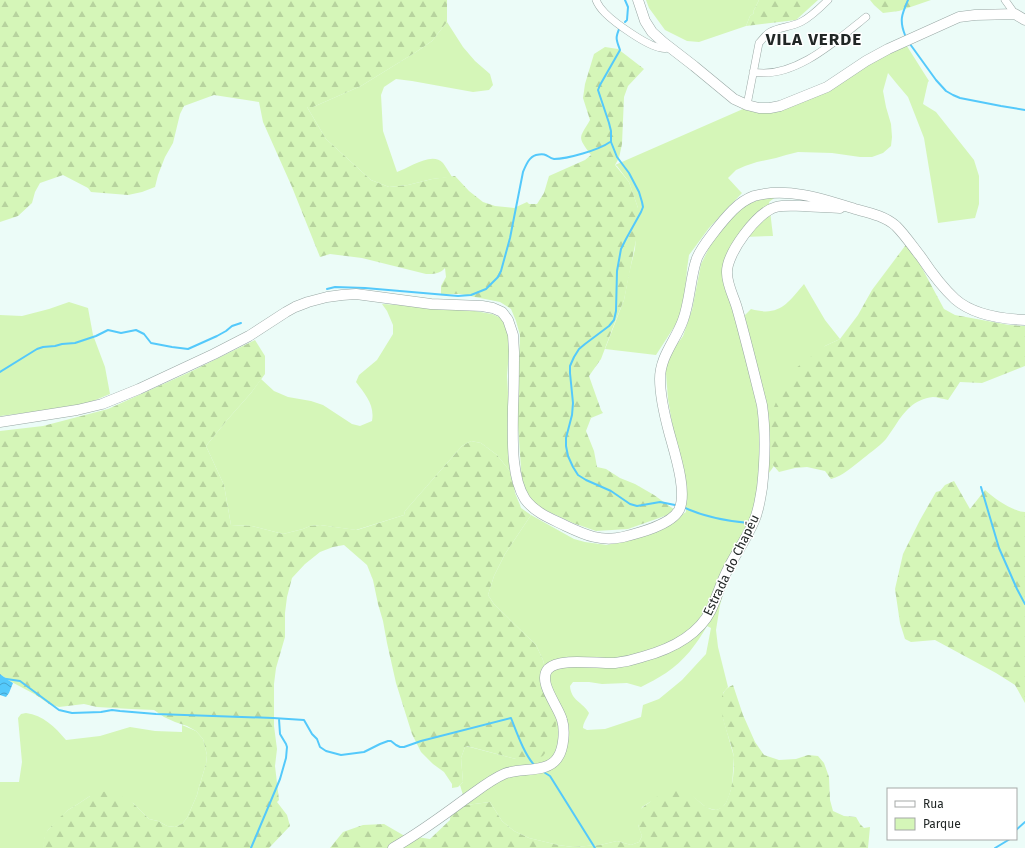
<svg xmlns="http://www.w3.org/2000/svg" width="1025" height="848" viewBox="0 0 1025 848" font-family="'Fira Sans',sans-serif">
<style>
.green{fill:#d5f6b8;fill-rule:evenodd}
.forest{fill:url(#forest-firs)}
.water{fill:url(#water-waves)}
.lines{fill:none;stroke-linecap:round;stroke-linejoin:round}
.stream{stroke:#54c9fb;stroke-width:2}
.street-casing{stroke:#98a7a4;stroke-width:8}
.secondary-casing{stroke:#98a7a4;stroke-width:11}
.street{stroke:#fff;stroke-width:7}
.secondary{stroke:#fff;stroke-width:10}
.labels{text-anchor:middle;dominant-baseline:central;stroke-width:3;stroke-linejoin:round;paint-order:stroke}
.street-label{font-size:13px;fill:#212726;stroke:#fff}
.district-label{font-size:17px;font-weight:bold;letter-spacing:1px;fill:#212726;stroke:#fff}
</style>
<defs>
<pattern id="forest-firs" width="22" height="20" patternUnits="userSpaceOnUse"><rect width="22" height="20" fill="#d5f6b8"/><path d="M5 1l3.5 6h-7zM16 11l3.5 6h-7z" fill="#b7d39e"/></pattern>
<pattern id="water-waves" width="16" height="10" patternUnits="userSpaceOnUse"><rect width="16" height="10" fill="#54c9fb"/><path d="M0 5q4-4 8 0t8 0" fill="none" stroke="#45a3cb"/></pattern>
</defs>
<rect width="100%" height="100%" fill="#ecfcf8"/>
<path class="green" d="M 646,0 L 759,0 L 753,12 L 754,13 L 750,16 L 746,26 L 699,42 L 687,41 L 665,30 L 649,8 Z
M 447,22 L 463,47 L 475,61 L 490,74 L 493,85 L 489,90 L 473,92 L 412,81 L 396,79 L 384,87 L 381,95 L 383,131 L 397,172 C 409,168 432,151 443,163 C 446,167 449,172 452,177 L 432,179 L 408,185 L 389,187 L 371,180 L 326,139 L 307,107 L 313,107 L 361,86 L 416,52 L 432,41 Z
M 905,43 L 929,81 L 928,82 L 923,104 L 936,112 L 974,160 L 979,176 L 979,204 L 975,218 L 938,223 L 924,138 L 917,120 L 908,97 L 897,84 L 888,73 L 883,91 L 886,107 L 891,124 L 892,137 L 891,146 L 883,153 L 872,157 L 860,157 L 832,153 L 798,152 L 786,155 L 776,158 L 757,162 L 745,166 L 736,170 L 728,178 L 739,190 L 742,193 L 709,228 L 689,255 L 687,269 L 684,303 L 678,321 L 656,355 L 605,349 L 624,300 L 629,273 L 635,249 L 638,208 L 629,182 L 617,166 L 615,165 L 743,109 L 771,109 Z
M 781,193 L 769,202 L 773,236 L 743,237 L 726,267 L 742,318 L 751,309 C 779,317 787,304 804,284 L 825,320 L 840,339 L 825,346 L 772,464 L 774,466 L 764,480 L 760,513 L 727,580 L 720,605 L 716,630 L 718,647 L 728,687 L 723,693 L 723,718 L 734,757 L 732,786 L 729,796 L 726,803 L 722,808 L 716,810 L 707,808 L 687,792 L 650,802 L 642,807 L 638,825 L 642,836 L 639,842 L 631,845 L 617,841 L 600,845 L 573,847 L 558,845 L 529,838 L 514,831 L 502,821 L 490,802 L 466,805 L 460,785 L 463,782 L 461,758 L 465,747 L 466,746 L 516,759 L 550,690 L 543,660 L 536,645 L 494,604 L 488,595 L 494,576 L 505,554 L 531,515 L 574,539 L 585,542 L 607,545 L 652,534 L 686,512 L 686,490 L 675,441 L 668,399 L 665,361 L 683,336 L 692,310 L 701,264 L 715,236 L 750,199 ZM 707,626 L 711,628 L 706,654 L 682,680 L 659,699 L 643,705 L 641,717 L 605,729 L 587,730 L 583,728 C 583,723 587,718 589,713 C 583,702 571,701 570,686 L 573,682 L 589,682 L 602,684 L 627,683 L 641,687 C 649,683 658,678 666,673 C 684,661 696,645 707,626 Z
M 69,302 L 88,308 L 93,335 L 105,367 L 110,394 L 81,406 L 0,416 L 0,315 L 22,316 L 49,309 Z
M 382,304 L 434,307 L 469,310 L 492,314 L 501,318 L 507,329 L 510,339 L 507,376 L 513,475 L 497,455 L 481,443 L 471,441 L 462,446 L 405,511 L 404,515 L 356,530 L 320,525 L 310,526 L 303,529 L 283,534 L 252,526 L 231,525 L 224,485 L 206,446 L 228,419 L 251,393 L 261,379 L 274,391 L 288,397 L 311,401 L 323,405 L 352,424 L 360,426 L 372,421 C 375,405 365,394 356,382 L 359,375 L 377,360 L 393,334 L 393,325 L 387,311 Z
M 26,713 C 43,715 55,727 66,740 L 100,736 L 130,727 L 155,731 L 182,732 L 182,725 L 196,731 L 203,739 L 207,755 L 206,764 L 199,787 L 197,795 L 187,818 L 182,824 L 175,827 L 167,826 L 158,821 L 149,819 L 133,803 L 90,796 L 78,804 L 68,810 L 48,830 C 45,835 43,842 44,848 L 0,848 L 0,782 L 19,782 L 22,762 L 18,718 L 21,714 Z"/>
<path class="forest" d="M 0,0 L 447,0 L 447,22 L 432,41 L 416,52 L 361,86 L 313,107 L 307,107 L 326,139 L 371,180 L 389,187 L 408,185 L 432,179 L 455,176 L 469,191 L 483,202 L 495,206 L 514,208 L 527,202 L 529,204 L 537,204 L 544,193 L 549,176 L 585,160 L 591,155 C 577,136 579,139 590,120 L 583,98 L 585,84 L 594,54 L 605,47 L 618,49 L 644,69 L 628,86 L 624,97 L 622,144 L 619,158 L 615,165 L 629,182 L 638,208 L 639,225 L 624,300 L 615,322 L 601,359 L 589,376 L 601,410 L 603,413 L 591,418 L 586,431 L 594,451 L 597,467 L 606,469 L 620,478 L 635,484 L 654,495 L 675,510 L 673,513 L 628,529 L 596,531 L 573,523 L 545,510 L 530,501 L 522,483 L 517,410 L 520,335 L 516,321 L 511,309 L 500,302 L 460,294 L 441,294 L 441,286 L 446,277 L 445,268 C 440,274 433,274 426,274 L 362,258 L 330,254 L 320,257 L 292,187 L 263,122 L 259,102 L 214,95 L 184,106 L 180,114 L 173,143 L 165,157 L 158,175 L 155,187 L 142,192 L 128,195 L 91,192 L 88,188 L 63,175 L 40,183 L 35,192 L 32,203 L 18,216 L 0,222 Z
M 759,0 L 818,0 L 796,20 L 746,26 L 750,16 L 754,13 L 753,12 Z
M 870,0 L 931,0 L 899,11 L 883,13 L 874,5 Z
M 908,242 L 944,309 L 955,315 L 1009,325 L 1025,326 L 1025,366 L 982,383 L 960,382 L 948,400 C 943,399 937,397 933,397 C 914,399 904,412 895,426 C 892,430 889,435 886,439 C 878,448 868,454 860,461 C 849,469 844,475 831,479 L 825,471 L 807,467 L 795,468 L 779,472 L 772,464 L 769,437 L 772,412 L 781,390 L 796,368 L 825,346 L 840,339 L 858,315 L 872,290 Z
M 255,340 L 265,356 L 265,374 L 251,393 L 228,419 L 206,446 L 224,485 L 231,525 L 252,526 L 283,534 L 303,529 L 310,526 L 320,525 L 357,530 L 404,515 L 405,511 L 462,446 L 471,441 L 481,443 L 497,455 L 513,475 L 515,493 L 520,505 L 521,508 L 531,515 L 505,554 L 494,576 L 488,595 L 494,604 L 536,645 L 543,660 L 550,690 L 556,722 L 555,739 L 543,756 L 532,760 L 516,759 L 467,746 L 465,747 L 461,758 L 463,782 L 458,787 L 452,788 L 452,784 L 444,772 L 433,764 L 421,752 L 412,734 L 396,683 L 387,643 L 383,621 L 378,604 L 373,580 L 367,565 L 344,545 L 333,547 L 320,552 L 305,564 L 292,578 L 287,597 L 285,613 L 285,637 L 276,668 L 274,684 L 274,726 L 277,749 L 275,766 L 279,800 L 277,802 L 287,815 L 290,826 L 269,848 L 44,848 L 43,845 L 45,834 L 48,830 L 58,819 L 68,810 L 78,804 L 90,796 L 99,792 L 111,791 L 121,796 L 133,803 L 149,819 L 158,821 L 167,826 L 175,827 L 182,824 L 187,818 L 197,795 L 199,787 L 206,764 L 207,755 L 203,739 L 196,731 L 187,726 L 175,722 L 164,717 L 154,710 L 131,709 L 97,707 L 84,704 L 59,707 L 49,704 L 36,695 L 8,680 L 0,674 L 0,431 L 43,426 L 108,409 L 190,372 Z
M 954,481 L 970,509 L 985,490 C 995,499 1012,511 1025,512 L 1025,703 L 1015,685 L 996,673 L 935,640 L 911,642 L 905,639 L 900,623 L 895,589 L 903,554 L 920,520 L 936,492 L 940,491 L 945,485 Z
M 733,685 L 743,715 L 755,742 L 764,755 L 779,760 L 796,759 L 808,755 L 818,756 L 824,763 L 829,777 L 830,800 L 833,811 L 844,816 L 856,817 L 860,824 L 864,828 L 870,827 L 868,848 L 330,848 L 343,832 L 363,825 L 384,824 L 403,835 L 430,839 L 450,820 L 451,810 L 466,805 L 490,802 L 502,821 L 514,831 L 529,838 L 558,845 L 573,847 L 600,845 L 617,841 L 631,845 L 639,842 L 642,836 C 639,829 636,821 638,815 C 639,813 641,808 643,807 C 645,805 648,804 650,802 C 659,796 668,785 680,788 C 693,791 705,814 719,809 C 723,807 726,804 727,800 C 733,788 734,772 734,758 C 733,740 706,695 733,685 Z"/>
<path class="water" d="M 0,674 L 8,680 L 13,683 L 9,693 L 6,697 L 0,695 Z"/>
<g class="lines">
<path class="stream" d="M 625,22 L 627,20 L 628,7 L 625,0
M 620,27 C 615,38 616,39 620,50 L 600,85 L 598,90 L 609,123 L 611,131 L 611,142 L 617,157 L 629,173 L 639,192 L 642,202 L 643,207 L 641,212 L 626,239 L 621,249 L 617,271 L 616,311 L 614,320 L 609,326 L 585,344 L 579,349 L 574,357 L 570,366 L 570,373 L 573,403 L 572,415 L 566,438 L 566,446 L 568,456 L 573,467 L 578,475 L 586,480 L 611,491 L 630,504 L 637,506 L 660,502 L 675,505
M 905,35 C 899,20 902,14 908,0
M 910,44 L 936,80 L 946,91 L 953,95 L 960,98 L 1001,106 L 1025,110
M 327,289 L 335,287 L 365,288 L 458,296 L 471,295 L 486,289 L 498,277 L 501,271 L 510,238 L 523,172 C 526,165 529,157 536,155 C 548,152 547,158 554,159 C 567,159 599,150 610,142
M 0,372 L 37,349 L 43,347 L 55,346 L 62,344 L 75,343 L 96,336 L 108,330 L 121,333 L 136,330 L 144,334 L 151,343 L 172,347 L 188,349 L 217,336 L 226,331 L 232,326 L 241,323
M 981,487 L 999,548 L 1017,589 L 1025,604
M 683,507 C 704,517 726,521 749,523
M 0,678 L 20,681 L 59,710 L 72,713 L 101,712 L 112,710 L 120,711 L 156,714 L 273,718 L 304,720 L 312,734 L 317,739 L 320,747 L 326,751 L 341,755 L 364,752 L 380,744 L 388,741 L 391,741 L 396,745 L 400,747 L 404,747 L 421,741 L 511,718 C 517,733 524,754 535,766
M 542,771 L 550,776 L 595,848
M 1016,830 L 1025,822
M 251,848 L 280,779 L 286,758 L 287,747 L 286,744 L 280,734 L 279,719
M 995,848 L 1010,839"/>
<g class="street-casing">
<path id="street" d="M 596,0 C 598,5 601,9 605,13 C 615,23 647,46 661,48 C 664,49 667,48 670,48
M 1005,0 L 1015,14
M 753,72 C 793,80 836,41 866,17
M 747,105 L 759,43 C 763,39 766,34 770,32 C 780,27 791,27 801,22 C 811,17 820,8 828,0"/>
</g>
<g class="secondary-casing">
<path id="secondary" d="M 638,0 L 645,21 L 652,32 L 663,42 L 694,66 L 734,99 L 747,105 L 759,108 L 770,108 L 780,106 L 827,87 L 866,61 L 888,49 L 959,17 L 975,15 L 1015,14 L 1025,20
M 0,422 L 77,410 L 102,404 L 139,389 L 214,354 L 249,336 L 286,312 L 295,307 L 308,302 L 327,297 L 342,295 L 356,294 L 431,304 L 482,306 L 493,308 L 502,312 L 508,320 L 513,335 L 514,352 C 514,371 514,389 513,407 C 513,434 510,475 525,499 C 535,513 552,519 566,526 C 585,535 601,542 623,537 C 639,533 671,525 679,510 C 688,492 674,451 669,432 C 665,417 660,394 660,379 C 660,356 676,340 683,320 C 690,301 690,280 696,261 C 699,249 724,219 733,210 C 739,204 746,199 754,196 C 788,187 823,199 855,209 C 870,213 885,216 896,226 C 905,235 913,247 921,257 C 931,272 942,287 955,299 C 973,315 1002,319 1025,320
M 393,848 C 418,834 441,817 464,800 C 477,791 490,780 504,774 C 521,767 548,774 558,757 C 564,748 565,729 562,720 C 559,707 537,682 548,669 C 559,657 599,664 615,663 C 624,662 633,660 642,657 C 668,650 698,636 711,610 C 717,597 721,582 728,569 C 736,553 747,538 754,521 C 759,510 760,499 762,488 C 765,461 766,433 762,405 C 754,373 746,340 737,308 C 734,297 727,285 727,273 C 726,254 757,212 776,207 C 784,205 794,206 803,206 C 815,207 827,207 840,208"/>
</g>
<use href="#street" class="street"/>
<use href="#secondary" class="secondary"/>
</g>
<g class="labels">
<g class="street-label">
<text transform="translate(731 565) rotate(-64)">Estrada do Chapéu</text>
</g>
<g class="district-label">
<text x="814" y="39">VILA VERDE</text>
</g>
</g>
<rect x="887" y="788" width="130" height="52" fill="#ffffff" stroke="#a6a9a8"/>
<rect x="895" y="801" width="20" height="6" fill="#ffffff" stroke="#a6a9a8"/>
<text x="923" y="808" font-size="12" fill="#212726">Rua</text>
<rect x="895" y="818" width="20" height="12" fill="#d5f6b8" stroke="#a6a9a8"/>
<text x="923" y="828" font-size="12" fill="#212726">Parque</text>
</svg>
